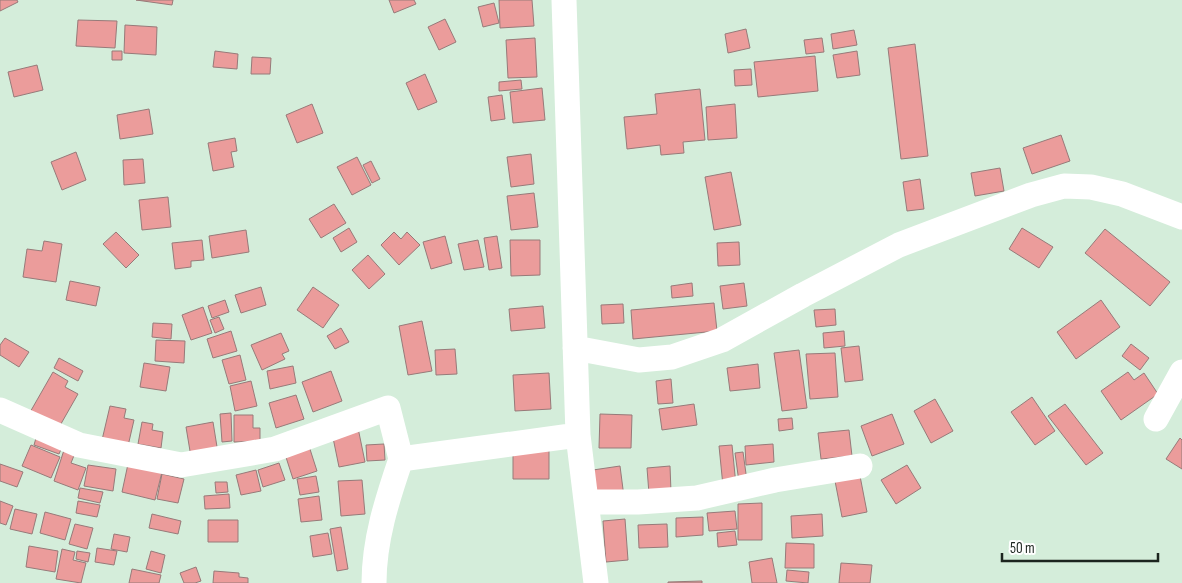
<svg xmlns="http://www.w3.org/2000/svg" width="1182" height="583" viewBox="0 0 1182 583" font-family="'Sofia Sans Condensed',sans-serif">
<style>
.building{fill:#eb9c9b;stroke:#977a79}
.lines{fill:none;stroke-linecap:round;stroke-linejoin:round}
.minor{stroke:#fff;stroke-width:25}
</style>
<rect width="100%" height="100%" fill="#d4edda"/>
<path class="building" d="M 0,0 L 17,0 L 18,2 L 0,11 Z
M 136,0 L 173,0 L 172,5 Z
M 389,0 L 414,0 L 416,4 L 394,13 Z
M 499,0 L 532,0 L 534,26 L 500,28 Z
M 494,3 L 499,23 L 483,27 L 478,7 Z
M 445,19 L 456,42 L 439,50 L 428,27 Z
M 78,20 L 117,21 L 115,48 L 76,46 Z
M 125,25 L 157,27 L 156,55 L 124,53 Z
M 746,29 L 750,48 L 728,53 L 725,34 Z
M 854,30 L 857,45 L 833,49 L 831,34 Z
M 535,38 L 537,77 L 508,78 L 506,40 Z
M 822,38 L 824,52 L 806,54 L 804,40 Z
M 915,44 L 928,156 L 901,159 L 888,48 Z
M 112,51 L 122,51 L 122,60 L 112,60 Z
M 215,51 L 238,54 L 237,69 L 213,67 Z
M 857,51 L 860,75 L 837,78 L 833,55 Z
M 815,56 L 818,91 L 758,97 L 754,62 Z
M 252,57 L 271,58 L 270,74 L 251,74 Z
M 37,65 L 43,90 L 14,97 L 8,72 Z
M 751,69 L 752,85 L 735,86 L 734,70 Z
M 425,74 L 437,102 L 418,110 L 406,83 Z
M 521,80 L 522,89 L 499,91 L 499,82 Z
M 542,88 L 545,120 L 513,123 L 510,92 Z
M 700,89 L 705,140 L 683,142 L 684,153 L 661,155 L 660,145 L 627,149 L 624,117 L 657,114 L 655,94 Z
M 502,95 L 505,119 L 491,121 L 488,97 Z
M 312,104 L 323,133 L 297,143 L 286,115 Z
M 735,104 L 737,138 L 708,140 L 706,107 Z
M 149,109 L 153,134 L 120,139 L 117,115 Z
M 1061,135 L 1070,161 L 1032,174 L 1023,148 Z
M 235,138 L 237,151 L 231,152 L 234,167 L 213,171 L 208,143 Z
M 76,152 L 86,180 L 62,190 L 51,162 Z
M 531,154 L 534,184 L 511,187 L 507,157 Z
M 357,157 L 371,185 L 352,195 L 337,167 Z
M 143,159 L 145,183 L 124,185 L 123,160 Z
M 371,161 L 380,179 L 372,183 L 363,165 Z
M 1000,168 L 1004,191 L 975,196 L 971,173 Z
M 731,172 L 741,225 L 714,230 L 705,177 Z
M 920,179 L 924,209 L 907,211 L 903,182 Z
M 534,193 L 538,227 L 511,230 L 507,196 Z
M 168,197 L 171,227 L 142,230 L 139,200 Z
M 334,204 L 346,223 L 321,238 L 309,219 Z
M 349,228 L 357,242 L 341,252 L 333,238 Z
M 1022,228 L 1053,247 L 1039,268 L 1009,249 Z
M 1105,229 L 1170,282 L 1150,306 L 1085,253 Z
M 246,230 L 249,252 L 212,258 L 209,236 Z
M 116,232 L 139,255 L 126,268 L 103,244 Z
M 394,232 L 401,239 L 407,232 L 420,245 L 399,265 L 381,245 Z
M 445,236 L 452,263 L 431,269 L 423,242 Z
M 497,236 L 502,268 L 489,270 L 484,238 Z
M 202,240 L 204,260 L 191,261 L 191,267 L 175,269 L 172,243 Z
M 478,240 L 484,267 L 464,270 L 458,244 Z
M 510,240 L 540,240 L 540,275 L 511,276 Z
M 44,241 L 62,244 L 56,282 L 23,277 L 27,249 L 42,251 Z
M 739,242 L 740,265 L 718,266 L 717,243 Z
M 368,255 L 385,274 L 369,289 L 352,270 Z
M 70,281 L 100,287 L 96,306 L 66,300 Z
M 692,283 L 693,296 L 672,298 L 671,286 Z
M 744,283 L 747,306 L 723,309 L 720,286 Z
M 261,287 L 266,305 L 241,313 L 235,295 Z
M 313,287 L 339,305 L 323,328 L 297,310 Z
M 225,300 L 229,312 L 212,318 L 208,306 Z
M 1101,300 L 1120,327 L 1076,359 L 1057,332 Z
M 714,303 L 717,331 L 633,339 L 631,310 Z
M 623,304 L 624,323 L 602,324 L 601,305 Z
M 543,306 L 545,328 L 511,331 L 509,309 Z
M 203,307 L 212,333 L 191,340 L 182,315 Z
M 835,309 L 836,325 L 816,327 L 814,310 Z
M 219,317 L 224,329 L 215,333 L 210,320 Z
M 422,321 L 432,371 L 408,375 L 399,326 Z
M 153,323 L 172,324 L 171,339 L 152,337 Z
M 341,328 L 349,342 L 335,349 L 327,336 Z
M 231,331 L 237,351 L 213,358 L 207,339 Z
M 844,331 L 845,346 L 824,348 L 823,333 Z
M 281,333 L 289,351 L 282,354 L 285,359 L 262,370 L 251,345 Z
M 5,338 L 29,352 L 19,367 L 0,355 L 0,345 Z
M 156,340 L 185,341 L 184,363 L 155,361 Z
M 1131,344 L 1149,358 L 1140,370 L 1122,356 Z
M 859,346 L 863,380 L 845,382 L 841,348 Z
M 455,349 L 457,374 L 436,375 L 435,350 Z
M 799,350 L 807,408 L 782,411 L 774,353 Z
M 835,353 L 838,397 L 810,399 L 806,354 Z
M 240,355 L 246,380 L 229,384 L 222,360 Z
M 59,358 L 83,371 L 78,381 L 54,368 Z
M 144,363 L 170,367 L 166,391 L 140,387 Z
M 758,364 L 760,388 L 730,391 L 727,368 Z
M 293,366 L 296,383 L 270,389 L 267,371 Z
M 331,371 L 342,401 L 313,412 L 302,382 Z
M 53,372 L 68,381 L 65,387 L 78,394 L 58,429 L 29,414 Z
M 1128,372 L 1134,380 L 1144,373 L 1158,394 L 1121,420 L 1101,391 Z
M 549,373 L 551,409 L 515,411 L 513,375 Z
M 671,379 L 673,403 L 658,404 L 656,381 Z
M 251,381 L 257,406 L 235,411 L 230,386 Z
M 296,395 L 304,419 L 276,428 L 269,403 Z
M 1032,397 L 1055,431 L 1035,445 L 1011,412 Z
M 935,399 L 953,431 L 931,443 L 914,411 Z
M 694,404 L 697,425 L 662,430 L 659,409 Z
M 1065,404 L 1103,453 L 1086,465 L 1048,416 Z
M 110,406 L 126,409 L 124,418 L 134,420 L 128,446 L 102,440 Z
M 231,413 L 232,441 L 222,442 L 220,414 Z
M 600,414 L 632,415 L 631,448 L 599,448 Z
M 892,414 L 904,444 L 872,456 L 861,426 Z
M 234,415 L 253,415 L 253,428 L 260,428 L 260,441 L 234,442 Z
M 792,418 L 793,429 L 779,431 L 778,419 Z
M 142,422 L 153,424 L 152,430 L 163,432 L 161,448 L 138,444 Z
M 213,422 L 218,453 L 191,457 L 186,427 Z
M 357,423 L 365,462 L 339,467 L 331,428 Z
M 849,430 L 852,456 L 821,459 L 818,433 Z
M 36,438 L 62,447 L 59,454 L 34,445 Z
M 1180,438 L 1182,440 L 1182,469 L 1166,459 Z
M 308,443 L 317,471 L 293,479 L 284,451 Z
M 384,444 L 385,460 L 367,461 L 366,445 Z
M 773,444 L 774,462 L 746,465 L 745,446 Z
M 31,445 L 60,457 L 51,478 L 22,466 Z
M 732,445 L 736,485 L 723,486 L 719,446 Z
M 549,446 L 549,479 L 513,479 L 513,447 Z
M 64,450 L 75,453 L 71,463 L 86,468 L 78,490 L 54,481 Z
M 743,452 L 747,481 L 739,482 L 735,453 Z
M 279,463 L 285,480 L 263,487 L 258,470 Z
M 0,464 L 23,472 L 17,487 L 0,481 Z
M 128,464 L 162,472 L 155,500 L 122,492 Z
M 88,465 L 116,469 L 113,491 L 84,486 Z
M 907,465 L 921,488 L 896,504 L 881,480 Z
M 620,466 L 624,497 L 597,500 L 593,470 Z
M 670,466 L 671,492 L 649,494 L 647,468 Z
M 256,470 L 261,491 L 241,495 L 236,475 Z
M 162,474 L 184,479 L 178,503 L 157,499 Z
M 316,476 L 319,492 L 300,495 L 297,479 Z
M 860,476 L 867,512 L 842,517 L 835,481 Z
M 362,480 L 365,514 L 341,516 L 338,481 Z
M 215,482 L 227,482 L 228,492 L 216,493 Z
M 80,488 L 103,492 L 100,503 L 78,498 Z
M 229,494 L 230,508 L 205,509 L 204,496 Z
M 319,496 L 322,520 L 301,522 L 298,499 Z
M 0,501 L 13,506 L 6,525 L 0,523 Z
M 78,501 L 100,505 L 97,517 L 76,513 Z
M 762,503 L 762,540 L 738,540 L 738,504 Z
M 15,509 L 37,514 L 32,534 L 10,529 Z
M 735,511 L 737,529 L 709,531 L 707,513 Z
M 45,512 L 71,519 L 65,540 L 40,533 Z
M 152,514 L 181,521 L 178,534 L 149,528 Z
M 822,514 L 823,536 L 792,538 L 791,516 Z
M 703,517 L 703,535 L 676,537 L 676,518 Z
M 625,519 L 628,560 L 606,562 L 603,521 Z
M 208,520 L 238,520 L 238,542 L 208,542 Z
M 75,524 L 93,528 L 87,549 L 69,544 Z
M 667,524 L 668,547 L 639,548 L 638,525 Z
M 341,527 L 348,569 L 337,571 L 330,529 Z
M 735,531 L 737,545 L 718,547 L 717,533 Z
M 328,533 L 332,554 L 313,557 L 310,536 Z
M 114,534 L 130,537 L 127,552 L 111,549 Z
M 786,543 L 814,544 L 814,568 L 785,568 Z
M 29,546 L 58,551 L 55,572 L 26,567 Z
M 97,548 L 117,551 L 114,565 L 95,562 Z
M 62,549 L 75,552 L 73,560 L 86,563 L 81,583 L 56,579 Z
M 77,551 L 90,553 L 88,562 L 76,559 Z
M 151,551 L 165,555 L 161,573 L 146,569 Z
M 772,558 L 777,583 L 752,583 L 749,562 Z
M 841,563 L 872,565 L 870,583 L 839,583 Z
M 196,567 L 201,581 L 195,583 L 184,583 L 180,573 Z
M 132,569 L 161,575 L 159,583 L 129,583 Z
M 787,570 L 809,572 L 808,583 L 786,581 Z
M 214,571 L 239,573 L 239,577 L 248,578 L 248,583 L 213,583 Z
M 702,581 L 702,583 L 668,583 L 668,582 Z"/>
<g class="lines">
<path class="minor" d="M 564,0 L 578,435 L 596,583
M 575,348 L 639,360 L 672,357 L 722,340 L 803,295 L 899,245 L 1031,195 L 1064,186 L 1091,187 L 1122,194 L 1182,217
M 0,410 L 79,445 L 181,465 L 275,449 L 388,408 L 401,459 L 578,435
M 1156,419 L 1182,372
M 586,502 L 638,502 L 697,498 L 775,480 L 860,466
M 374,583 C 374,540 387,500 401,459"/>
</g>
<path d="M1002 553v8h156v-8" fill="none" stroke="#1c251f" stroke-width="2.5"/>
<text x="1010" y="553" font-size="15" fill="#1c251f" stroke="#ffffff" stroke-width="4" paint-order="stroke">50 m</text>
</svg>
